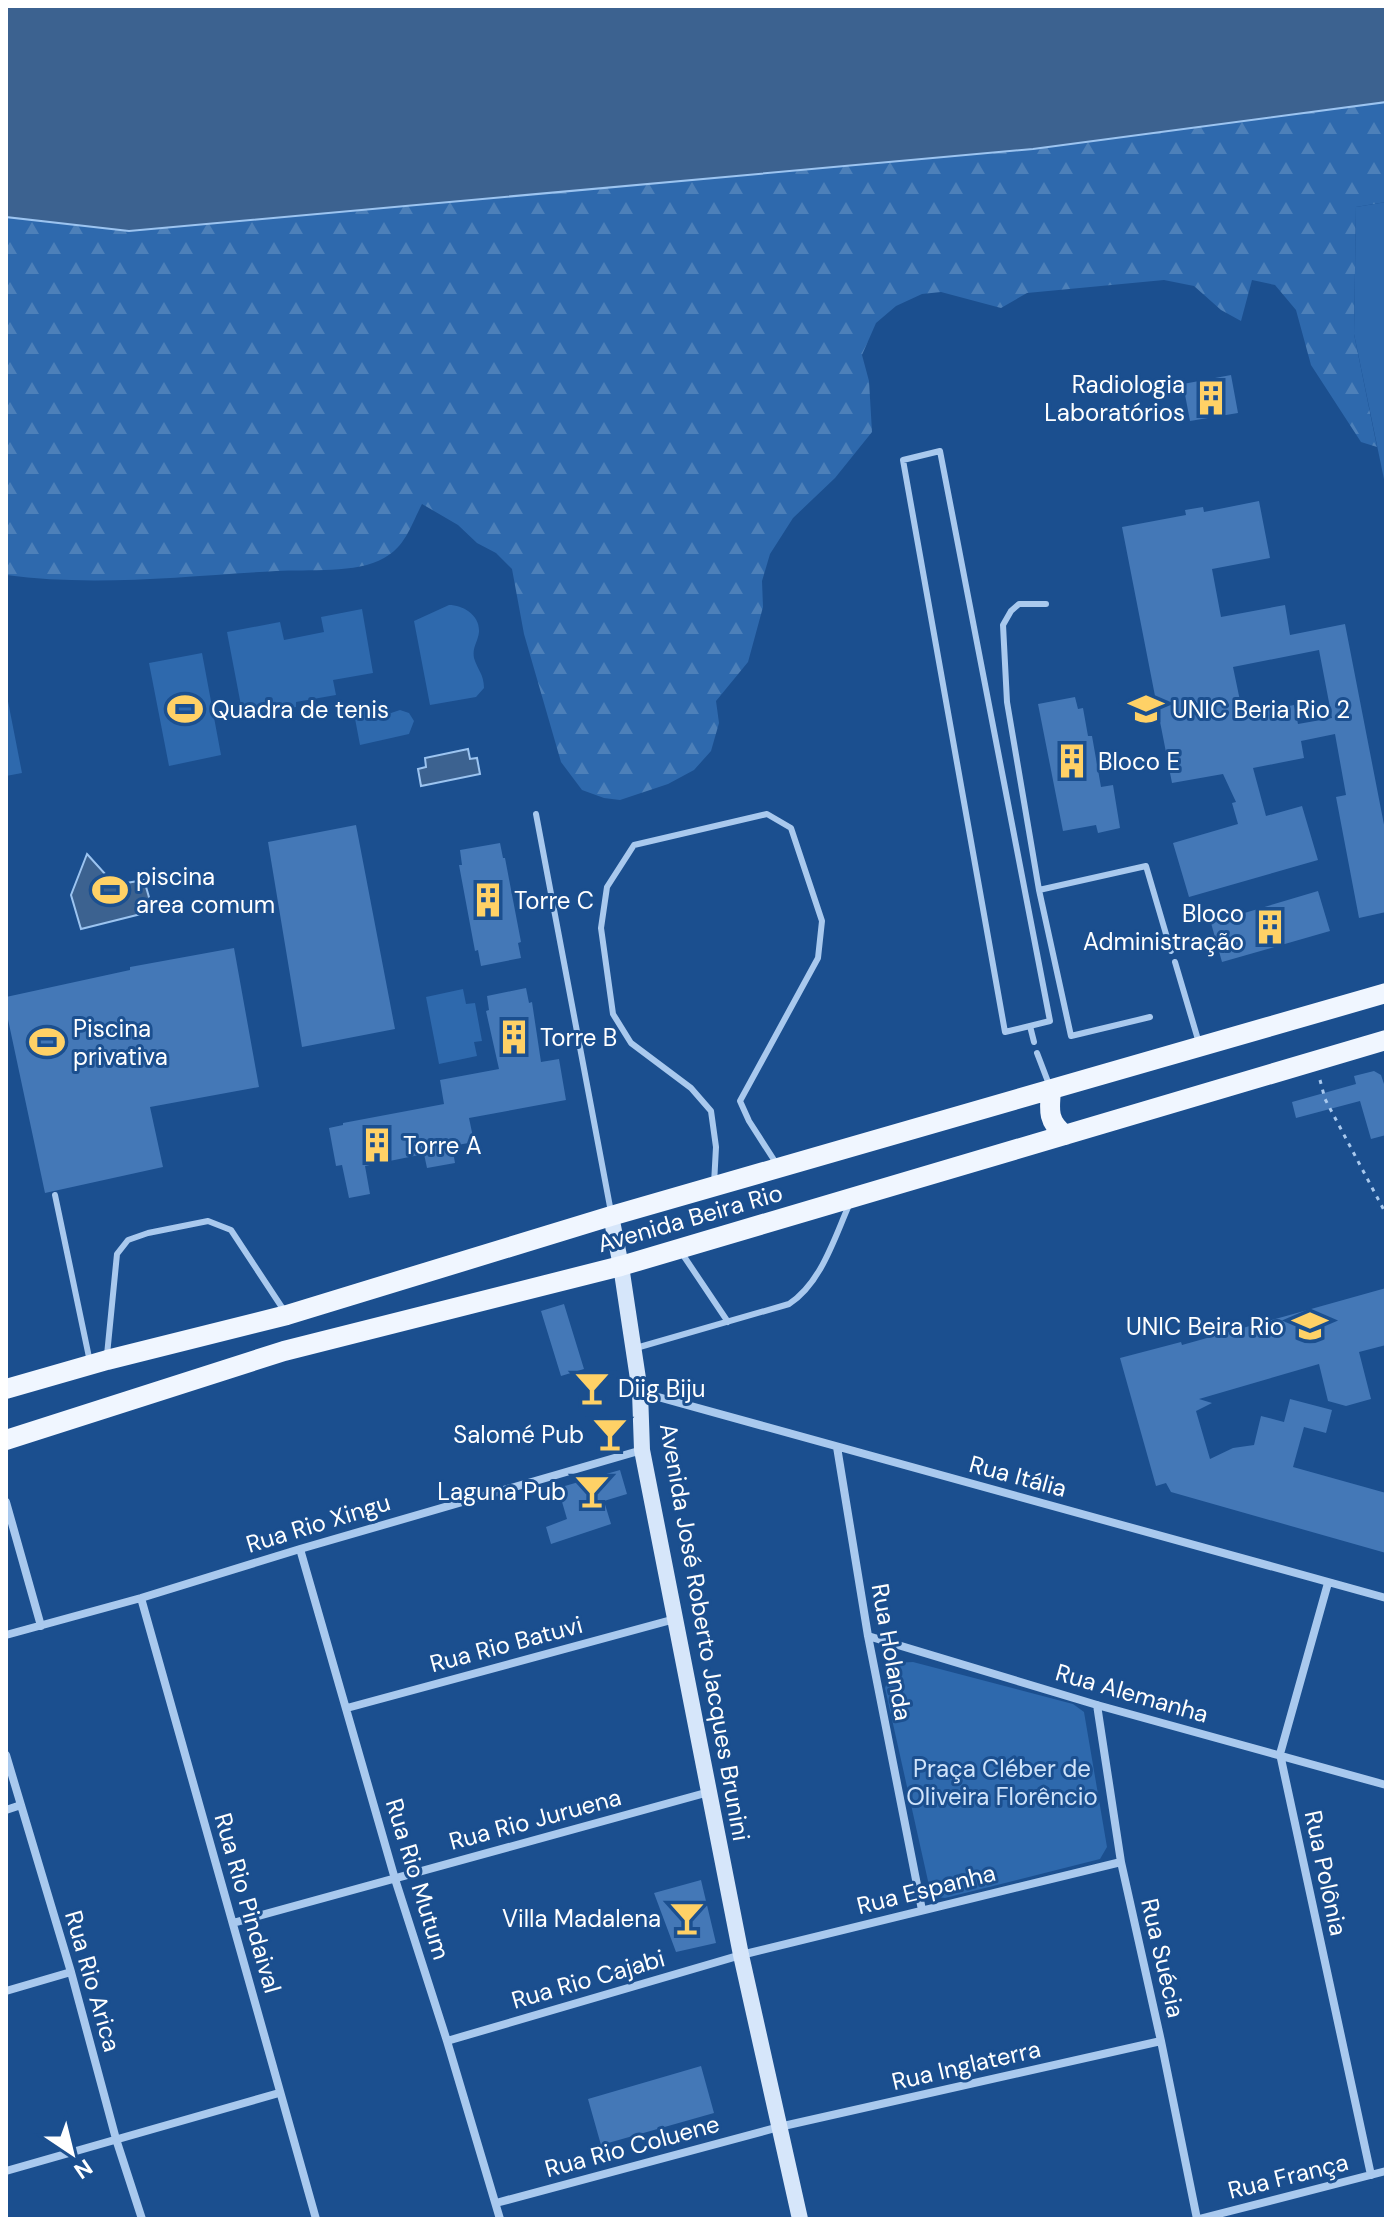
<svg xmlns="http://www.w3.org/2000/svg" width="1392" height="2225" viewBox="0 0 1392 2225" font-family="'DM Sans',sans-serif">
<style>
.forest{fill:url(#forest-firs)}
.park{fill:#2e69ad}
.water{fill:#3c6290;stroke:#9cc4f0;stroke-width:2}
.building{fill:#4478b7;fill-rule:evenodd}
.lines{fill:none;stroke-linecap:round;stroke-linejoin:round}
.path{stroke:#a9c9ee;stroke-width:3;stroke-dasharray:4 6;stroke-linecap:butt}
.lane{stroke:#a9c9ee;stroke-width:6}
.street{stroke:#a9c9ee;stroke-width:8}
.secondary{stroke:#d6e6fa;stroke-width:16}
.primary{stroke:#f0f6ff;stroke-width:20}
.labels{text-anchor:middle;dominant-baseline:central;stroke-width:6;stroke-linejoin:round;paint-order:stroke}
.poi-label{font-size:24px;fill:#fff;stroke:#1b4f8f;text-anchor:start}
.street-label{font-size:24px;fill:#fff;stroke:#1b4f8f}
.park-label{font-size:24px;fill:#cfe3fa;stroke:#1b4f8f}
</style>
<defs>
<pattern id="forest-firs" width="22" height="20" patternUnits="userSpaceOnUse" patternTransform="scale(2)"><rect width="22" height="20" fill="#2e69ad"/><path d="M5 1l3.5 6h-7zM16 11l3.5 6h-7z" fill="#4d80b9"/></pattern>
</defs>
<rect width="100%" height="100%" fill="#1b4f8f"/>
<path class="forest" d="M 1386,102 L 1386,202 L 1356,207 L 1354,334 L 1377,447 L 1361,442 L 1311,365 L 1296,310 L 1275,285 L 1252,280 L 1241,321 L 1221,310 L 1194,286 L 1164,280 L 1027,293 L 1001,308 L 941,292 L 922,294 L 896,306 L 876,323 L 862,355 L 869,381 L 872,432 L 835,478 L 793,518 L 770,554 L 762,581 L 763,607 L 748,662 L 716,701 L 719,723 L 711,751 L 694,770 L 668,784 L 620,800 L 604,798 L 582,790 L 561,762 L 524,634 L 512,569 L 496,553 L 477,543 L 458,525 L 422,504 C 411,525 406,546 384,558 C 357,574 307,569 276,571 C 187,576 94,587 6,575 L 6,217 L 129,231 L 1033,149 Z"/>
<path class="park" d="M 1386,202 L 1386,489 L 1354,334 L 1356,207 Z
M 449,605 C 463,605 480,615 479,632 C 478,642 472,647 474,658 C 477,669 484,674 484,688 L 476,697 L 430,705 L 414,621 Z
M 362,609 L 373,673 L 333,680 L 336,695 L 296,702 L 296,707 L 243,716 L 227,632 L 280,622 L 284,640 L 324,632 L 321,617 Z
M 202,653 L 221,755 L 169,766 L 149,663 Z
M 6,691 L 22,773 L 6,776 Z
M 370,705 L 391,713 L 400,710 L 409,713 L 414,721 L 409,734 L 360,745 L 353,708 Z
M 463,989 L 466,1004 L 475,1003 L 482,1041 L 474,1042 L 477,1056 L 439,1064 L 426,997 Z
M 913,1662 L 1073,1704 L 1084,1712 L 1107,1847 L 1100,1859 L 945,1898 L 937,1897 L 930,1890 L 885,1688 L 894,1663 Z"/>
<path class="water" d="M 6,6 L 1386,6 L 1386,102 L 1033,149 L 129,231 L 6,217 Z
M 468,749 L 470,759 L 477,758 L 480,774 L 421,786 L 418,769 L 426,767 L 425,758 Z
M 87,854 L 115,885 L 144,880 L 153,911 L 81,929 L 71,895 Z"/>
<path class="building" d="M 1231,375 L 1238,413 L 1190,421 L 1183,384 Z
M 1259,501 L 1270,558 L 1212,569 L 1221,617 L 1285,605 L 1290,635 L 1345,624 L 1386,835 L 1386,912 L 1359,918 L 1336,797 L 1346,795 L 1335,734 L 1301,741 L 1304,758 L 1253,768 L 1266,816 L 1302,806 L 1318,860 L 1189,897 L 1173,843 L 1238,824 L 1232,803 L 1236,802 L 1223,774 L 1172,783 L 1122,527 L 1186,515 L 1185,510 L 1203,507 L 1204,512 ZM 1319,650 L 1332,718 L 1298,724 L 1294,705 L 1243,715 L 1233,667 Z
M 1075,697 L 1078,709 L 1083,708 L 1088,736 L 1092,736 L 1101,787 L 1113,785 L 1120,828 L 1098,833 L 1096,825 L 1063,831 L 1038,704 Z
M 356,825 L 395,1029 L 302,1047 L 268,842 Z
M 500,843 L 503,858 L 505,858 L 521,942 L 518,943 L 521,958 L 481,966 L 478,950 L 475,951 L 459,865 L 462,865 L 460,850 Z
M 1318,891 L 1330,931 L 1222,962 L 1211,923 Z
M 234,948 L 259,1087 L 150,1107 L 163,1167 L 45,1193 L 6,1010 L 6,997 L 130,970 L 130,967 Z
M 526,988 L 529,1003 L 532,1002 L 541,1062 L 559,1059 L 566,1100 L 469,1118 L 474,1142 L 452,1146 L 455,1163 L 427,1168 L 424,1154 L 365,1166 L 370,1194 L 349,1198 L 342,1165 L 336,1166 L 329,1128 L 343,1125 L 343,1123 L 444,1104 L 440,1080 L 499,1069 L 486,1011 L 489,1010 L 487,996 Z
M 1374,1071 L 1381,1075 L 1386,1090 L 1386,1135 L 1371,1139 L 1360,1101 L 1296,1118 L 1292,1102 L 1356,1084 L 1354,1076 Z
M 1386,1288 L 1386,1345 L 1359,1352 L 1371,1399 L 1346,1406 L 1328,1401 L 1319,1364 L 1199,1399 L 1212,1403 L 1196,1411 L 1210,1459 L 1233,1448 L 1254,1445 L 1261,1416 L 1284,1422 L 1290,1399 L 1332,1410 L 1326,1433 L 1304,1427 L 1293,1467 L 1386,1493 L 1386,1553 L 1171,1492 L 1166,1483 L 1156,1486 L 1120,1358 L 1181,1342 L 1182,1345 Z
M 564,1304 L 584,1369 L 561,1376 L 541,1311 Z
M 620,1470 L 627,1494 L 604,1501 L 611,1524 L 551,1544 L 546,1527 L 567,1519 L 558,1488 Z
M 701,1880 L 716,1943 L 676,1952 L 654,1893 Z
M 701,2066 L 714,2113 L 601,2145 L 588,2099 Z"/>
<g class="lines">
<path class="path" d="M 1320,1080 L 1325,1099 L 1386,1214"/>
<path class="lane" d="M 940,451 L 1050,1021 L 1005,1032 L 903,460 Z
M 1046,604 L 1019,604 L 1011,611 L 1003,625 L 1007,702 L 1039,890 L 1071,1036 L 1150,1017
M 536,814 L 611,1212
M 1039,890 L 1146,866 L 1171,951
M 1175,962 L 1199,1043
M 1030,1026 L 1034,1042
M 1037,1053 L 1050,1087
M 714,1184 L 716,1147 L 711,1111 L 691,1088 L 631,1043 L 613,1014 L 601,928 L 607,887 L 634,845 L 767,814 L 791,828 L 822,921 L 818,958 L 740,1101 L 749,1121 L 776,1163
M 55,1195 L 90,1362
M 681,1252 L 728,1322
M 636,1348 L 789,1304 C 821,1283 834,1239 849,1205
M 107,1355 L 117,1254 L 128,1240 L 148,1233 L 208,1221 L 231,1230 L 285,1312"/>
<path class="street" d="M 640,1392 L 1386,1598
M 837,1447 L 868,1636 L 922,1910
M 6,1502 L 41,1626
M 300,1549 L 395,1879 L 447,2041 L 500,2219
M 1328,1583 L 1280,1754 L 1371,2175
M 141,1598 L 316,2219
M 6,1635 L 141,1598 L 300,1549 L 642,1450
M 868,1636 L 1097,1705 L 1386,1785
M 1097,1705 L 1121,1862 L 1161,2041 L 1197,2219
M 347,1708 L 675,1619
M 6,1755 L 71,1972 L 116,2139 L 142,2219
M 6,1810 L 21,1805
M 233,1923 L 709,1792
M 6,1991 L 71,1972
M 447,2041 L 741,1955 L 1121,1862
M 6,2171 L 279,2093
M 496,2203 L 779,2127 L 1161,2041
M 1199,2219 L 1386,2171"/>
<path class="secondary" d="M 611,1216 L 621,1266 L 640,1392 L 642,1450 L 741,1955 L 800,2219"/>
<path class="primary" d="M 1051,1091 C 1049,1111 1048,1122 1065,1135
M 6,1389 L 107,1360 L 287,1315 L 611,1216 L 1386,993
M 6,1440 L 284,1351 L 621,1266 L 1386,1040"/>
</g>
<defs>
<g id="building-bare" transform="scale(2.76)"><path d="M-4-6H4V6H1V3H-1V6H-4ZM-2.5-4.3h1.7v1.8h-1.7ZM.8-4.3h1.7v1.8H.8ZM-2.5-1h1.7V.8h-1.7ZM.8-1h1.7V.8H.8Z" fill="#ffd166" stroke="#1b4f8f" stroke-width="2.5" paint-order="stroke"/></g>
<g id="stadium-bare" transform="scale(2.76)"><path d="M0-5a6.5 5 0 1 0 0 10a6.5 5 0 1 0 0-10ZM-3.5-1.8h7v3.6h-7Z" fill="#ffd166" stroke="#1b4f8f" stroke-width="2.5" paint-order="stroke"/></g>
<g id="university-bare" transform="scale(2.76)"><path d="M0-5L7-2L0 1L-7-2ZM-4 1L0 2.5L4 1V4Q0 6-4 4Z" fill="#ffd166" stroke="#1b4f8f" stroke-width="2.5" paint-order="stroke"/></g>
<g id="bar-bare" transform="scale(2.76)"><path d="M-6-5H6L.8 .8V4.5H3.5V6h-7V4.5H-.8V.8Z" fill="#ffd166" stroke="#1b4f8f" stroke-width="2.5" paint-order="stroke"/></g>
</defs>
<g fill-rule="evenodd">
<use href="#building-bare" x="1211" y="398"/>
<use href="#stadium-bare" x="185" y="709"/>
<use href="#university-bare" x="1146" y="709"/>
<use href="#building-bare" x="1072" y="761"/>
<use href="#stadium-bare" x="110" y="890"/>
<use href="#building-bare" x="488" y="900"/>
<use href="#building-bare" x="1270" y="927"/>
<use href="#building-bare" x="514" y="1037"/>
<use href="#stadium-bare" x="47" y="1042"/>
<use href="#building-bare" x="377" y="1145"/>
<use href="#university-bare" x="1310" y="1326"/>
<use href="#bar-bare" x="592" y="1388"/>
<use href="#bar-bare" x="610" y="1434"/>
<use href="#bar-bare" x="592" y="1491"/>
<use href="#bar-bare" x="687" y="1918"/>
</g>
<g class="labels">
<g class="poi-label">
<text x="1185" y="384" text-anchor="end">Radiologia<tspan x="1185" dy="28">Laboratórios</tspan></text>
<text x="211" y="709">Quadra de tenis</text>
<text x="1172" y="709">UNIC Beria Rio 2</text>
<text x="1098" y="761">Bloco E</text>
<text x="136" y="876">piscina<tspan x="136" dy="28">area comum</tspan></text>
<text x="514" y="900">Torre C</text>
<text x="1244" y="913" text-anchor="end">Bloco<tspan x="1244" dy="28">Administração</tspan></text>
<text x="73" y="1028">Piscina<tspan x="73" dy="28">privativa</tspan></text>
<text x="540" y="1037">Torre B</text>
<text x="403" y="1145">Torre A</text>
<text x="1284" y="1326" text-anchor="end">UNIC Beira Rio</text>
<text x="618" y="1388">Diig Biju</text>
<text x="584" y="1434" text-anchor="end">Salomé Pub</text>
<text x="566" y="1491" text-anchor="end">Laguna Pub</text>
<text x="661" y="1918" text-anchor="end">Villa Madalena</text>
</g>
<g class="street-label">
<text transform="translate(690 1218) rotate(-16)">Avenida Beira Rio</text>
<text transform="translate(1018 1476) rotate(15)">Rua Itália</text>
<text transform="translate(318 1523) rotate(-17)">Rua Rio Xingu</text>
<text transform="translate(705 1632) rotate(80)">Avenida José Roberto Jacques Brunini</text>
<text transform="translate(506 1644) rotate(-15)">Rua Rio Batuvi</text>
<text transform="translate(892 1652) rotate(80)">Rua Holanda</text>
<text transform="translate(1132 1693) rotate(16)">Rua Alemanha</text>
<text transform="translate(535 1819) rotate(-15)">Rua Rio Juruena</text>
<text transform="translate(1326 1873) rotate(78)">Rua Polônia</text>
<text transform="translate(418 1879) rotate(73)">Rua Rio Mutum</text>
<text transform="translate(926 1889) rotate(-14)">Rua Espanha</text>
<text transform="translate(248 1903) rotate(74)">Rua Rio Pindaival</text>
<text transform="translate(1163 1958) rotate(77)">Rua Suécia</text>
<text transform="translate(588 1979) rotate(-16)">Rua Rio Cajabi</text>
<text transform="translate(93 1981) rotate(74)">Rua Rio Arica</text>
<text transform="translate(966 2065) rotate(-13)">Rua Inglaterra</text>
<text transform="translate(632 2146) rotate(-15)">Rua Rio Coluene</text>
<text transform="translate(1288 2176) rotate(-14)">Rua França</text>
</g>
<g class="park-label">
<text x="1002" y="1768">Praça Cléber de<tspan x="1002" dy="28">Oliveira Florêncio</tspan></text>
</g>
</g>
<rect width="1392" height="2225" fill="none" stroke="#ffffff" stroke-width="16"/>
<g transform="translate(72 2153) rotate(145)" stroke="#1b4f8f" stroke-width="6" paint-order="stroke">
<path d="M0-6L14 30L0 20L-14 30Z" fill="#ffffff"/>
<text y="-12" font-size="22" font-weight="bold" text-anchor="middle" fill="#ffffff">N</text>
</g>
</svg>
